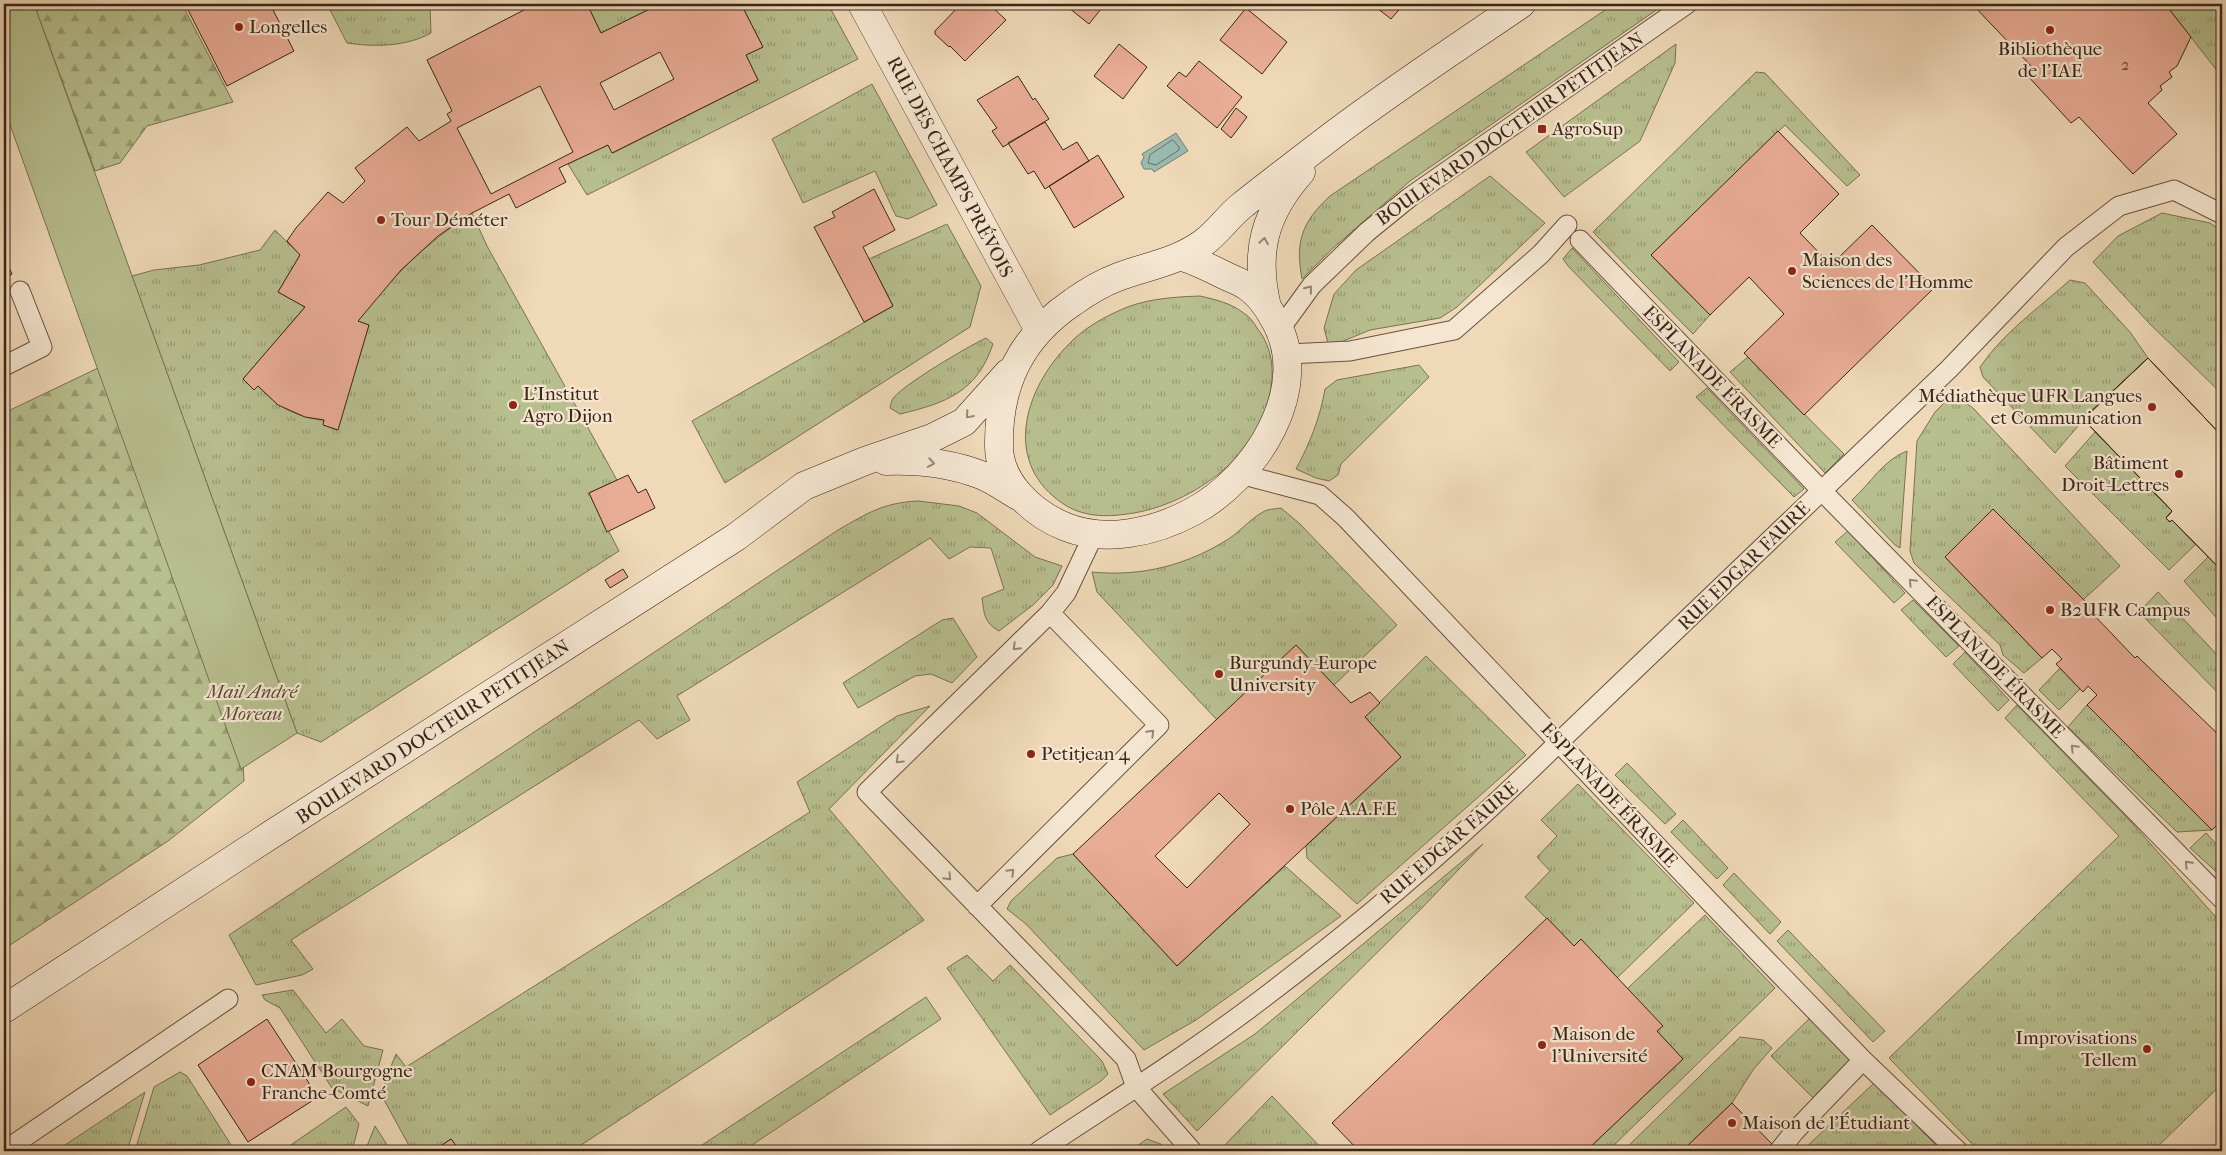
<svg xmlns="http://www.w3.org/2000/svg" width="2226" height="1155" viewBox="0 0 2226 1155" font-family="'IM FELL French Canon',serif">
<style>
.grass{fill:url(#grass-tufts);stroke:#797253}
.forest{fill:url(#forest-firs);stroke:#797253}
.park{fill:#b8bf8f;stroke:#797253}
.water{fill:#9abab0;stroke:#747e73}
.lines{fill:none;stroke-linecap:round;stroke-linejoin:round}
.shore{stroke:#6a7064;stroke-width:1}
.building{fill:#e9ac95;stroke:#3a2517;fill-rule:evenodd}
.service-casing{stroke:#67523f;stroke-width:21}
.minor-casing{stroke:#67523f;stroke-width:29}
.secondary-casing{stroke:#3a2517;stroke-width:29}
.service{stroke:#f5e6d1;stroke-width:19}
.minor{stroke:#f5e6d1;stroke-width:28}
.secondary{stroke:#f5e6d1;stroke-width:28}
.oneway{stroke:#988674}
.poi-dot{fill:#8f2418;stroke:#f5e6d1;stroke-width:2}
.labels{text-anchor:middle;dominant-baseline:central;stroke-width:4.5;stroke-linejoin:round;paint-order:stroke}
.number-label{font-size:16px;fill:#664736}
.poi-label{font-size:19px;fill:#3a2517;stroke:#f5e6d1;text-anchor:start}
.street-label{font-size:19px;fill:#3a2517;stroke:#f5e6d1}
.park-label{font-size:19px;font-style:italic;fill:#5a4c35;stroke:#f5e6d1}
</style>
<defs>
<pattern id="grass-tufts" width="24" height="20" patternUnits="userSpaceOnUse" patternTransform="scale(1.25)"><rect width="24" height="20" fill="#b8bf8f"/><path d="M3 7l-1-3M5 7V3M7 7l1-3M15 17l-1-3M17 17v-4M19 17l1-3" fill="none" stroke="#979b74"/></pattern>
<pattern id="forest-firs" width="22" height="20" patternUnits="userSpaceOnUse" patternTransform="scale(1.25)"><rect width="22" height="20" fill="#b8bf8f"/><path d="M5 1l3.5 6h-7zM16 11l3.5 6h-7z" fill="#979b74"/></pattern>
</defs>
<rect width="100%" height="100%" fill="#efd9b8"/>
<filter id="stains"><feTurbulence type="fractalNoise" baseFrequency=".004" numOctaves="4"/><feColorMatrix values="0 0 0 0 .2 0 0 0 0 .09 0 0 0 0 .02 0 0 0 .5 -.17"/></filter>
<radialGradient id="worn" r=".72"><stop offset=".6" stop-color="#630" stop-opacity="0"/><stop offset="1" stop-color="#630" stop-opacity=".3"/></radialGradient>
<path class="grass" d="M 327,4 L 430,4 L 431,33 C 406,47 374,47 347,43 Z
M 587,4 L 660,4 L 601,33 Z
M 741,4 L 828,4 L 858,59 L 587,195 L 568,164 L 608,145 L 613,153 L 758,80 L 746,55 L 763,47 Z
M 1614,4 L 1665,4 L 1410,181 L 1332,249 L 1302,279 C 1295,241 1302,222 1330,196 Z
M 2165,4 L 2222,4 L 2222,77 Z
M 1676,44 L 1675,63 L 1640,141 L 1564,197 L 1526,152 Z
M 1756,72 L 1765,73 L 1860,175 L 1847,186 L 1785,125 L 1651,255 L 1710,315 L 1693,334 L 1593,232 Z
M 872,84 L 937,205 L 908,219 L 896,216 L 875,171 L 803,203 L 772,139 Z
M 1490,176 L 1545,223 L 1457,307 L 1440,318 L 1370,330 L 1329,347 L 1324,328 L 1334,294 L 1356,270 Z
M 472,213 L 487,246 L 617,480 L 589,493 L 619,551 L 321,742 L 297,733 L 132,276 L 154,270 L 199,265 L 260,250 L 275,230 L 300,255 L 278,292 L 305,307 L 243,379 L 254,389 L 258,386 C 276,406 297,418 324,420 L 324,425 L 337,430 L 369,325 L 358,321 C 390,278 427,242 472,213 Z
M 2162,213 L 2210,223 L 2222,231 L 2222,394 L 2148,322 L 2093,262 L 2118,236 Z
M 947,224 L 981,286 L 970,327 L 725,483 L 692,421 L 893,306 L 869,259 Z
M 1572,248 L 1679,362 L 1670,371 L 1569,267 L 1563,259 Z
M 2070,280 L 2085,283 L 2130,332 L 2148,358 L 2084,419 L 2055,453 L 1983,377 L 1980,367 C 2003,333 2040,307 2070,280 Z
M 1200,296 C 1217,300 1231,303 1245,314 C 1250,317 1254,323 1257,328 C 1291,370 1262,435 1227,467 C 1201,490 1168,507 1134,513 C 1110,517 1086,518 1065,505 C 1001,464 1024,389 1069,344 C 1082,330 1099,320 1116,312 C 1142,299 1171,297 1200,296 Z
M 986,338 L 993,344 C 977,392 946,403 900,414 L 890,408 C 891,405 891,402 892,400 C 900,386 969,346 986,338 Z
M 1748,357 L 1844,454 L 1825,473 L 1730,372 Z
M 1419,365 L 1429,377 L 1341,464 L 1338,475 L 1329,481 L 1316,478 L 1296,469 C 1310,443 1320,418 1325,389 L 1337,380 Z
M 1707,388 L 1804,489 L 1794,497 L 1696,397 Z
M 1957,397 L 1973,408 L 2120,566 L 2083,600 L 1945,557 L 2042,658 L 2024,673 L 2003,655 L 2000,645 L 1914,563 L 1910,551 L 1917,441 L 1935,412 L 1945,402 Z
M 2095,432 L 2172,511 L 2166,518 L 2169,522 L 2172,520 L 2196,544 L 2169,570 L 2065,466 Z
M 1907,451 L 1900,548 L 1895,545 L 1852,500 C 1871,483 1883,460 1907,451 Z
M 918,501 L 959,506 L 977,513 L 1035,557 L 1062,566 L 1053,585 L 1033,605 L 999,631 C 984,623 984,613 982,598 L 1004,589 L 991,548 L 970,547 L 949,559 L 930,538 L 677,696 L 690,720 L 657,739 L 639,720 L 291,940 L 313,969 L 302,975 L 256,985 L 229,935 L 838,530 C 868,513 882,503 918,501 Z
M 1281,508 L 1300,524 L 1397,625 L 1334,685 L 1296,646 L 1217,720 L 1097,592 L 1092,572 C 1142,577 1188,565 1230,538 C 1240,531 1253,517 1263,512 C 1267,509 1276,509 1281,508 Z
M 1848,531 L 1905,593 L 1894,603 L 1835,542 Z
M 2208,557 L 2222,571 L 2222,624 L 2184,581 Z
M 2158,592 L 2222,660 L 2222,697 L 2139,612 Z
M 1913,600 L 1959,646 L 1946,657 L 1901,610 Z
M 953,618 L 977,657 L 952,683 L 931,674 L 915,676 L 858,708 L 843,683 L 942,620 Z
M 1965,652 L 2009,700 L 1998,711 L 1953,664 Z
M 1426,656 L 1526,755 L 1357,904 L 1307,858 L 1306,846 L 1401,757 L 1365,717 Z
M 2060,668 L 2080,689 L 2059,710 L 2039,690 Z
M 2017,705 L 2132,823 L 2222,924 L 2222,1084 L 2153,1151 L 1979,1151 L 1889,1058 L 2119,836 L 2005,718 Z
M 2087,705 L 2212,830 L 2177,832 L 2068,727 Z
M 930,706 L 829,809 L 924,920 L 572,1151 L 460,1151 L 451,1139 L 433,1151 L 412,1151 L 383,1098 L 385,1081 L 396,1054 L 406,1067 L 810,812 L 797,782 L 897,716 Z
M 1627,763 L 1676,814 L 1665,824 L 1615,775 Z
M 1578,784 L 1694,903 L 1617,978 L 1574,946 L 1525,897 L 1550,871 L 1537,857 L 1557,836 L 1541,820 Z
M 1683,820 L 1728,868 L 1717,879 L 1671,832 Z
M 2206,833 L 2222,850 L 2222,877 L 2190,848 Z
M 1483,844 L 1421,909 L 1197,1131 L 1163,1094 L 1255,1034 Z
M 1073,854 L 1177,966 L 1285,866 L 1341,916 L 1196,1020 L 1144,1050 L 1026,924 L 1007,909 L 1011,901 L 1057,858 Z
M 1734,873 L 1781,922 L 1770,934 L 1723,885 Z
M 1705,915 L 1775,988 L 1608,1151 L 1586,1151 L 1683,1059 L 1657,1031 L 1662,1026 L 1627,989 Z
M 1788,930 L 1885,1031 L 1873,1042 L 1777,941 Z
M 967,955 L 993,981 L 1010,965 L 1102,1061 L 1108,1074 L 1101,1081 L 1050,1115 L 947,968 Z
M 293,990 L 326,1033 L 342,1019 L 364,1046 L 383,1050 L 368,1106 L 332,1088 L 280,1008 L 265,1000 L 262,995 Z
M 926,997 L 941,1019 L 743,1151 L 693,1151 Z
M 1811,1017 L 1852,1060 L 1813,1098 L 1771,1056 Z
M 1740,1037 L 1763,1040 L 1772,1048 L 1753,1070 L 1732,1103 L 1682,1151 L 1623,1151 Z
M 180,1072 L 187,1076 L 235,1151 L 135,1151 L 154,1087 Z
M 1874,1083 L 1942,1151 L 1802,1151 Z
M 145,1092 L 127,1151 L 56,1151 Z
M 1272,1096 L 1324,1151 L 1221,1151 L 1220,1150 Z
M 346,1107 L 359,1124 L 352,1151 L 282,1151 Z
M 375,1126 L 391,1151 L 365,1151 Z"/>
<path class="forest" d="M 34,4 L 182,4 L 233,102 L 147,126 L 120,163 L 95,171 Z
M 98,368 L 242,745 L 244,781 L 168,841 L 4,949 L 4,413 Z"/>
<path class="park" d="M 4,4 L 34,4 L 297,733 L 241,769 L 4,108 Z
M 1147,1139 L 1161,1144 L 1168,1151 L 1130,1151 Z"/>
<path class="water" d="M 1176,133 L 1188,151 L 1154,172 L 1152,169 L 1144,169 L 1141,163 L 1144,157 L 1142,154 Z"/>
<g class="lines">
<path class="shore" d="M 1173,140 L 1179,147 L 1179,150 L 1156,165 L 1148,163 L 1150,155 Z"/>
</g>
<path class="building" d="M 185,4 L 270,4 L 294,51 L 227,86 Z
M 520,4 L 587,4 L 601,33 L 660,4 L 741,4 L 763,47 L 746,55 L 758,80 L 612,153 L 608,145 L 559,168 L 566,182 L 516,208 L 509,194 L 472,213 L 438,236 L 401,270 L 358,321 L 369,325 L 338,430 L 323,425 L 324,420 L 305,417 L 278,405 L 258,386 L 254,390 L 243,379 L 305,307 L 278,292 L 300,255 L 287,241 L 296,228 L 328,192 L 343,203 L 365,181 L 355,168 L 407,127 L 419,141 L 451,121 L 447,114 L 452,111 L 427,60 L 524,10 ZM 660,52 L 674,79 L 614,110 L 600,83 ZM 540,86 L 573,152 L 491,194 L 457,128 Z
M 961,4 L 989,4 L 1006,20 L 965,61 L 950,46 L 949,47 L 935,34 L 935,31 Z
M 1064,4 L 1105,4 L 1089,24 Z
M 1372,4 L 1404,4 L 1391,19 Z
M 1972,4 L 2060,4 L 2062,7 L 2066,4 L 2165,4 L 2191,37 L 2177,66 L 2169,72 L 2172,77 L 2160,86 L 2162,90 L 2148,103 L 2177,134 L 2133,174 L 2079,117 L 2071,123 L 2026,74 L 2033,68 Z
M 1246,8 L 1287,42 L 1262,74 L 1220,40 Z
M 1119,44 L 1147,67 L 1123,99 L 1094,76 Z
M 1199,61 L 1242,97 L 1217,128 L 1167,86 L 1179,72 L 1186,77 Z
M 1018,76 L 1033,100 L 1035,98 L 1049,119 L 1003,147 L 992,131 L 997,128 L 977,100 Z
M 1236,108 L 1247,117 L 1231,138 L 1221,129 Z
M 1045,122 L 1063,150 L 1077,142 L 1089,161 L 1045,189 L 1034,171 L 1028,174 L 1008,143 Z
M 1778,131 L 1839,194 L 1800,233 L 1831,265 L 1872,225 L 1934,288 L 1804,415 L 1744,353 L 1784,314 L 1749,277 L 1710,315 L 1651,255 Z
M 1098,155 L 1124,197 L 1074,228 L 1049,186 Z
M 874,189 L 895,230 L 863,247 L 893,306 L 864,322 L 814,227 L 835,217 L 832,212 Z
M 4,257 L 12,274 L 4,279 Z
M 2148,358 L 2222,436 L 2222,571 L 2172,520 L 2170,522 L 2166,518 L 2172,511 L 2083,419 Z
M 2148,358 L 2222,436 L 2222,571 L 2172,520 L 2170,522 L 2166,518 L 2172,511 L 2083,419 Z
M 628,475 L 638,493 L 646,489 L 655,508 L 607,532 L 589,493 Z
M 1993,509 L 2092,608 L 2090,611 L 2135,658 L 2137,656 L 2222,738 L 2222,820 L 2212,830 L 2087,705 L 2097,695 L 2088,686 L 2083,692 L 2056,664 L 2062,659 L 2052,649 L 2042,658 L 1945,557 Z
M 623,569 L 628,577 L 610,588 L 605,580 Z
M 1296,645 L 1351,703 L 1370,692 L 1380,703 L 1365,717 L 1401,757 L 1177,966 L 1073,854 ZM 1219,793 L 1250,824 L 1187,888 L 1155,856 Z
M 1547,918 L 1574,946 L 1581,939 L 1663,1026 L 1657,1031 L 1683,1059 L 1586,1151 L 1359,1151 L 1332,1123 Z
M 267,1019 L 318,1097 L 248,1142 L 198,1065 Z
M 1732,1103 L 1772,1144 L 1764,1151 L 1682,1151 Z
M 451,1139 L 460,1151 L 433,1151 Z"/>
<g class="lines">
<g class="service-casing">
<path id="service" d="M 1580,240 L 1822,491 L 2222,899
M 1280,329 L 1312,285 L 1367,232 L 1410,197 L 1687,4
M 1288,354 L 1350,351 L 1454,330 L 1541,254 L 1567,225
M 4,366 L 42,347 L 20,291
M 1240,474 L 1320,495 L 1346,518 L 1709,901 L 1863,1060 L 1958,1151
M 1094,534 L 1066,593 L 1050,613 L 867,792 L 1126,1059 L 1136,1087 L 1192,1151
M 977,906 L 1159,725 L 1050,613
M 4,1151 L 228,999
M 1039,1151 C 1113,1102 1188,1055 1258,1002 C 1364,922 1465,835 1559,742 L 1949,369 L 2066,247 L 2119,206 L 2174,190 L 2222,214
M 1779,1151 L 1794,1132 L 1863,1060"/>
</g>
<g class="minor-casing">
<path id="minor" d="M 862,4 L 1039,330"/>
</g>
<g class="secondary-casing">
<path id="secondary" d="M 1183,257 C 1198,262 1210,268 1224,275 C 1232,279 1241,282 1248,287 C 1258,294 1267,306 1273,317 C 1316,386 1255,479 1192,512 C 1155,532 1106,543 1066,527 C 1033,514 999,483 999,446 C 998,384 1021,337 1073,302 C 1087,292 1102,283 1118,277 C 1147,266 1177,262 1203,243 C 1217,233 1227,218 1240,207 C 1271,182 1302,159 1333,135 C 1394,89 1458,47 1521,4
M 1267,307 C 1254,252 1264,214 1301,172
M 886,461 C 918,460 950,463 981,475 C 994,480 1006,489 1018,496
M 4,1009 L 272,834 L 736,537 L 804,486 L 865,461 L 932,438 L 964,422 L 1008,373"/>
</g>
<use href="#service" class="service"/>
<use href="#minor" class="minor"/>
<use href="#secondary" class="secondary"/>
</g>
<defs><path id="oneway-chevron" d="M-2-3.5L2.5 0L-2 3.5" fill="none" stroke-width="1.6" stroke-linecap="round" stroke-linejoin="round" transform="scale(1.25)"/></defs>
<g class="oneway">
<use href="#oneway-chevron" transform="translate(1264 241) rotate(-81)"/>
<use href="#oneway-chevron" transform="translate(1309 289) rotate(-52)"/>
<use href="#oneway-chevron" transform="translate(969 415) rotate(131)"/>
<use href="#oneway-chevron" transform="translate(931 463) rotate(10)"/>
<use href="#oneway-chevron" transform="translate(1912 582) rotate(-135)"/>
<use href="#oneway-chevron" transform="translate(1016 647) rotate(135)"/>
<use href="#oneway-chevron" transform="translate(1151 733) rotate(-45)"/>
<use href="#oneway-chevron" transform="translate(2074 748) rotate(-135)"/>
<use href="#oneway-chevron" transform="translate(899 760) rotate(136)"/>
<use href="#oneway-chevron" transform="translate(2188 864) rotate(-134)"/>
<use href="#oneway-chevron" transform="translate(1011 872) rotate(-45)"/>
<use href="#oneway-chevron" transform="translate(948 877) rotate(46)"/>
</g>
<g class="poi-dot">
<circle cx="239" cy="27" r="5"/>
<circle cx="2050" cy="30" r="5"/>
<rect x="1537" y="124" width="10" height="10" rx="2.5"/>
<circle cx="381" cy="220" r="5"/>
<circle cx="1792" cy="271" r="5"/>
<circle cx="513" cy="405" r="5"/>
<circle cx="2152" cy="407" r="5"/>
<circle cx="2179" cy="474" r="5"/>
<circle cx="2050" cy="610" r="5"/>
<circle cx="1219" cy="674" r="5"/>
<circle cx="1031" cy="754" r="5"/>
<circle cx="1290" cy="809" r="5"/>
<circle cx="1542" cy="1045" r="5"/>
<circle cx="2147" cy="1049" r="5"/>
<circle cx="251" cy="1082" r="5"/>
<circle cx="1732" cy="1123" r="5"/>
</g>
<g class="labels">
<g class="number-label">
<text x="2125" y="64">2</text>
</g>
<g class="poi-label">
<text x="249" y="27">Longelles</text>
<text x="2050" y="49" text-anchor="middle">Bibliothèque<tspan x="2050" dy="22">de l'IAE</tspan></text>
<text x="1552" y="129">AgroSup</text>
<text x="391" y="220">Tour Déméter</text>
<text x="1802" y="260">Maison des<tspan x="1802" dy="22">Sciences de l'Homme</tspan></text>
<text x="523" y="394">L'Institut<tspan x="523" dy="22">Agro Dijon</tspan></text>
<text x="2142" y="396" text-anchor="end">Médiathèque UFR Langues<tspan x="2142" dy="22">et Communication</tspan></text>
<text x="2169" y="463" text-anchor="end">Bâtiment<tspan x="2169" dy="22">Droit-Lettres</tspan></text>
<text x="2060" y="610">B2UFR Campus</text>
<text x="1229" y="663">Burgundy-Europe<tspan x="1229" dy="22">University</tspan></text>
<text x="1041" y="754">Petitjean 4</text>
<text x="1300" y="809">Pôle A.A.F.E</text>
<text x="1552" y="1034">Maison de<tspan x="1552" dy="22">l'Université</tspan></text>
<text x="2137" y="1038" text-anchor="end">Improvisations<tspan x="2137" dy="22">Tellem</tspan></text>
<text x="261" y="1071">CNAM Bourgogne<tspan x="261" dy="22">Franche-Comté</tspan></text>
<text x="1742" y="1123">Maison de l'Étudiant</text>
</g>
<g class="street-label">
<text transform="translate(1510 129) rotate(-35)">BOULEVARD DOCTEUR PETITJEAN</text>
<text transform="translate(950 167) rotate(62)">RUE DES CHAMPS PRÉVOIS</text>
<text transform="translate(1712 377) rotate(46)">ESPLANADE ÉRASME</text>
<text transform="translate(1744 566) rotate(-44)">RUE EDGAR FAURE</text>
<text transform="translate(1995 667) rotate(46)">ESPLANADE ÉRASME</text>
<text transform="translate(433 732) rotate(-33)">BOULEVARD DOCTEUR PETITJEAN</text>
<text transform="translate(1609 795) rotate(47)">ESPLANADE ÉRASME</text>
<text transform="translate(1449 843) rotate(-41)">RUE EDGAR FAURE</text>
</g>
<g class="park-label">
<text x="252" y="692">Mail André<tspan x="252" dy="22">Moreau</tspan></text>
</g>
</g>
<rect width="2226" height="1155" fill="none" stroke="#efd9b8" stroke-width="20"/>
<rect x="5" y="5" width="2216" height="1145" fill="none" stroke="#3a2517" stroke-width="2.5"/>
<rect x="10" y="10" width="2206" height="1135" fill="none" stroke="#3a2517"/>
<rect width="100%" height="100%" filter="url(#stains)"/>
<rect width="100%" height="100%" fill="url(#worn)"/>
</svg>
